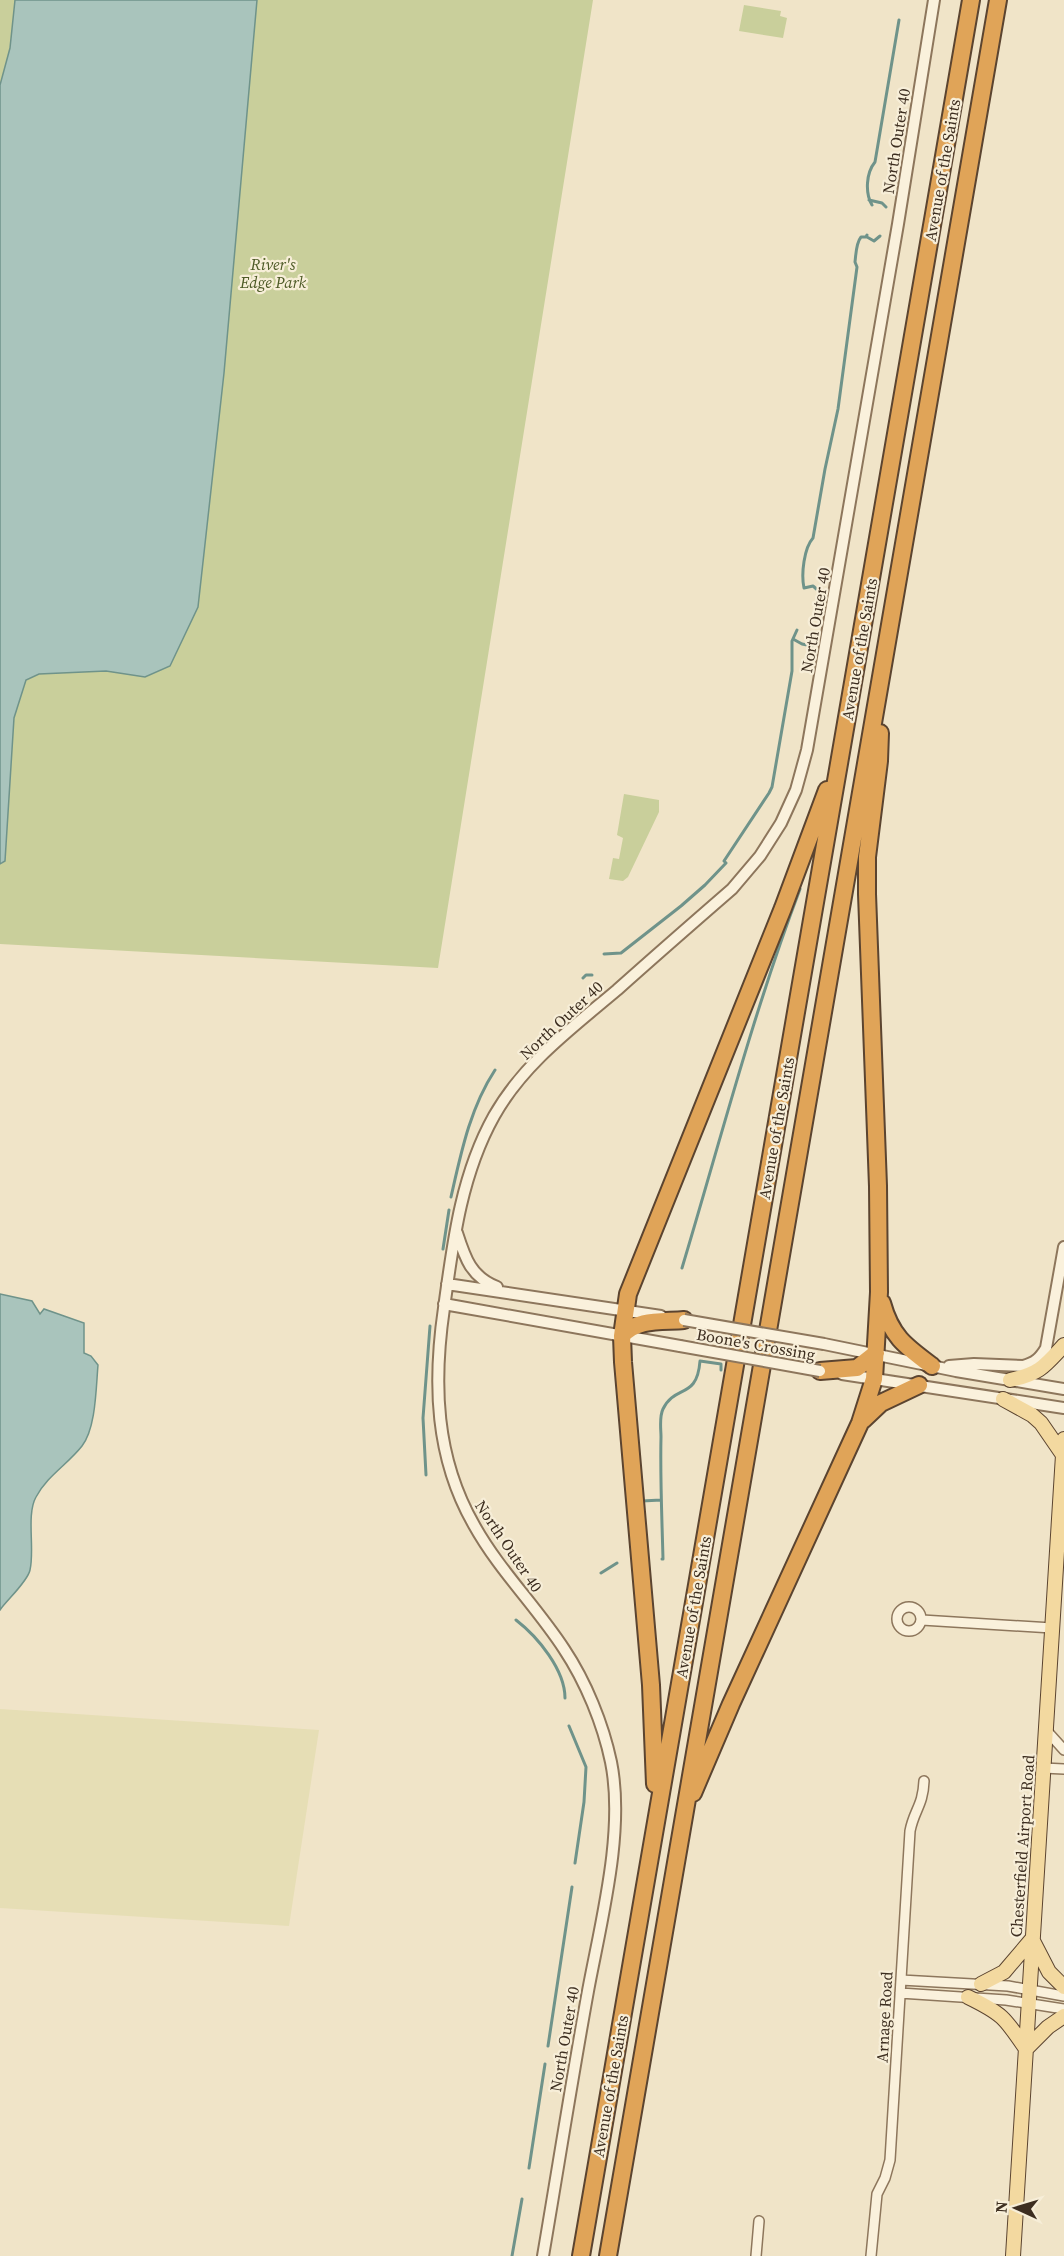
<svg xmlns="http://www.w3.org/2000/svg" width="1064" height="2256" viewBox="0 0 1064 2256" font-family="'Source Serif 4',serif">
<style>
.farmland{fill:#e6deb5}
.green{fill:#c9cf9b}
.water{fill:#a9c4bc;stroke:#6f938a;stroke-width:1.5}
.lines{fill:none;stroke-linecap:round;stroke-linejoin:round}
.stream{stroke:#6f938a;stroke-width:3}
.minor-casing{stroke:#8d765c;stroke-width:12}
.tertiary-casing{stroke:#8d765c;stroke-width:14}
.primary-casing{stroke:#5b4430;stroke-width:16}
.motorway-casing{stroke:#5b4430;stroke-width:20}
.minor{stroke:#faf1dc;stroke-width:9}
.tertiary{stroke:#faf1dc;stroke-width:10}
.primary{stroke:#f3d9a0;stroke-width:14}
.motorway{stroke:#e0a458;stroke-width:16}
.tertiary-bridge-casing{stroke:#8d765c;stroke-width:14;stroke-linecap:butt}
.tertiary-bridge{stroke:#faf1dc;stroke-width:10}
.labels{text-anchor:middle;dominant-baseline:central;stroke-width:4.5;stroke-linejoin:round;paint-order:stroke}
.street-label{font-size:16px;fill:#3d2e20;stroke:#f7eed8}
.park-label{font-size:16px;font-style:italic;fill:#4d5a26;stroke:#f7eed8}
</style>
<rect width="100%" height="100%" fill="#f0e4c8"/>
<path class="farmland" d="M 0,1709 L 319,1730 L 289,1926 L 0,1908 Z"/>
<path class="green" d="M 0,0 L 593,0 L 438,968 L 0,944 Z
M 744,5 L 781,11 L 780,16 L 787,18 L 783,38 L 739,31 Z
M 624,794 L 659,800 L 659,812 L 628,877 L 623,881 L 609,879 L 613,858 L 619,859 L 623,838 L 617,835 Z"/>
<path class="water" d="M 15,0 L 257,0 L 224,373 L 198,607 L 170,666 L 145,677 L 106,671 L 39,674 L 26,680 L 14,718 L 5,861 L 0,864 L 0,85 L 10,48 Z
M 0,1294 L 32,1301 L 40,1314 L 44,1309 L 84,1323 L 84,1353 L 91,1356 L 98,1365 C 96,1388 96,1428 82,1446 C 68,1464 47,1476 36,1497 C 26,1515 35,1549 30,1570 C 28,1581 7,1600 0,1610 Z"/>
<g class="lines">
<path class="stream" d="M 869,200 L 882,203 L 886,207
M 872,205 C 865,193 866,173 875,162 L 899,20
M 867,237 L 874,241 L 880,236
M 821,593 L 813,586 L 804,588 C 801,574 804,548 813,538 L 825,469 L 838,409 L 857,267 L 855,262 C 856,254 856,243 861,237 L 866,237 L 867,235
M 793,639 L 802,644 L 812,646
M 604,954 L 621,953 L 681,906 L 705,885 L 726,863 L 724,861 L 769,793 L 772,787 L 792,671 L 792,641 L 797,630
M 583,978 L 586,975 L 592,975
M 451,1197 C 461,1153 470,1108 495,1070
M 443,1249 L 449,1210
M 682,1268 C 720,1142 753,1013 800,889
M 426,1475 L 423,1418 L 430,1326
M 642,1501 L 661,1500
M 662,1559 L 663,1559 C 662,1518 660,1478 661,1437 C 661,1429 659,1417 663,1409 C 675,1384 697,1400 700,1361 L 721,1364 L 721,1370
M 601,1573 L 617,1563
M 516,1620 C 538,1637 565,1670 565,1698
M 569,1726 L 586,1767 L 584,1802 L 575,1863
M 548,2046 L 572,1887
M 529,2168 L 545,2064
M 512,2256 L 522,2199"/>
<g class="minor-casing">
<path id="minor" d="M897 1619a12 12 0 1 1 24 0a12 12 0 1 1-24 0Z
M 922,1620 L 1052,1628
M 1046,1730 L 1064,1750
M 1043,1768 L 1064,1769
M 901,1980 L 1008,1986 L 1064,1996
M 900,1993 L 1006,2000 L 1064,2009
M 756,2256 L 759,2221
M 871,2256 L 877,2194 L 885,2178 L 890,2160 L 910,1831 C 914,1810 923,1806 924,1781"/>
</g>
<g class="tertiary-casing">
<path id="tertiary" d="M 457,1233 C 465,1258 471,1277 497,1287
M 447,1284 L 661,1316
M 444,1304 L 680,1346
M 824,1344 L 956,1371 L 1064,1389
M 949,1366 L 974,1364 L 1023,1366 C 1035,1363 1040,1358 1046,1348 L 1064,1247
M 842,1374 L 1064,1408
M 543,2256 C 558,2168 572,2079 588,1991 C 601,1921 625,1831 611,1762 C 603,1724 586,1682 564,1649 C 536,1606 499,1570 474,1525 C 435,1457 433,1383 444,1308 C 453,1242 461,1175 494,1116 C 523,1064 572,1028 617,990 C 655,956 694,922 732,889 L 760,856 L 781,823 L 796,790 L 807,750 L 898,224 L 934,0"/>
</g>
<g class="primary-casing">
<path id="primary" d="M 1010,1380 C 1039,1374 1044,1367 1064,1345
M 1003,1399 L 1032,1415 L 1041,1423 L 1063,1455
M 1033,1941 L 1049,1972 L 1064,1987
M 981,1984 L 1004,1972 L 1032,1939
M 968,1997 C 1003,2014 1005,2018 1026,2049
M 1026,2049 L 1048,2027 L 1064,2016
M 1013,2256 L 1064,1439"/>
</g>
<g class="motorway-casing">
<path id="motorway" d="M 882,1303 C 891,1336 905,1346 932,1366
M 622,1336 C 637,1318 663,1322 684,1320
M 820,1371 L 857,1368 L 876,1353
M 863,1420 L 881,1403 L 919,1385
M 655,1784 L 651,1685 L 623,1362 L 622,1336 L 628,1294 L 783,908 L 827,790
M 693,1793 L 731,1704 L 860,1423 L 874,1379 L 879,1292 L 878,1186 L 867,894 L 867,857 L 879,761 L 880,733
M 581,2256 L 971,0
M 608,2256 L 998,0"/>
</g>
<use href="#minor" class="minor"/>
<use href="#tertiary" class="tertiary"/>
<use href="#primary" class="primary"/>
<use href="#motorway" class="motorway"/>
<g class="tertiary-bridge-casing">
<path id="tertiary-bridge" d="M 684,1320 L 824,1344
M 680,1346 L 820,1371"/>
</g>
<use href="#tertiary-bridge" class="tertiary-bridge"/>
</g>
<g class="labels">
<g class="street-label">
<text transform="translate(896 141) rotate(-81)">North Outer 40</text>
<text transform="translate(942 170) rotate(-80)">Avenue of the Saints</text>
<text transform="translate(815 620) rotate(-80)">North Outer 40</text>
<text transform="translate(859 649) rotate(-80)">Avenue of the Saints</text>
<text transform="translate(561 1020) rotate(-43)">North Outer 40</text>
<text transform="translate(776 1128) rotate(-80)">Avenue of the Saints</text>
<text transform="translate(756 1344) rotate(10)">Boone's Crossing</text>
<text transform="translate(509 1546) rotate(56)">North Outer 40</text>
<text transform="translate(693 1607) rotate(-80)">Avenue of the Saints</text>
<text transform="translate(1022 1846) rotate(-86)">Chesterfield Airport Road</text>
<text transform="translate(884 2017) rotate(-87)">Arnage Road</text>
<text transform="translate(564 2039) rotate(-80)">North Outer 40</text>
<text transform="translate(610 2086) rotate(-80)">Avenue of the Saints</text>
</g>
<g class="park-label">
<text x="273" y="264">River's<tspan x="273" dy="18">Edge Park</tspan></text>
</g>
</g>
<g transform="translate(1016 2208) rotate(274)" stroke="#f7eed8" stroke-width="4.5" paint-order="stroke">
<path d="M0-4.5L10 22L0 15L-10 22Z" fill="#3d2e20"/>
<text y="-9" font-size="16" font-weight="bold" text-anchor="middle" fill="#3d2e20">N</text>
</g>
</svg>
